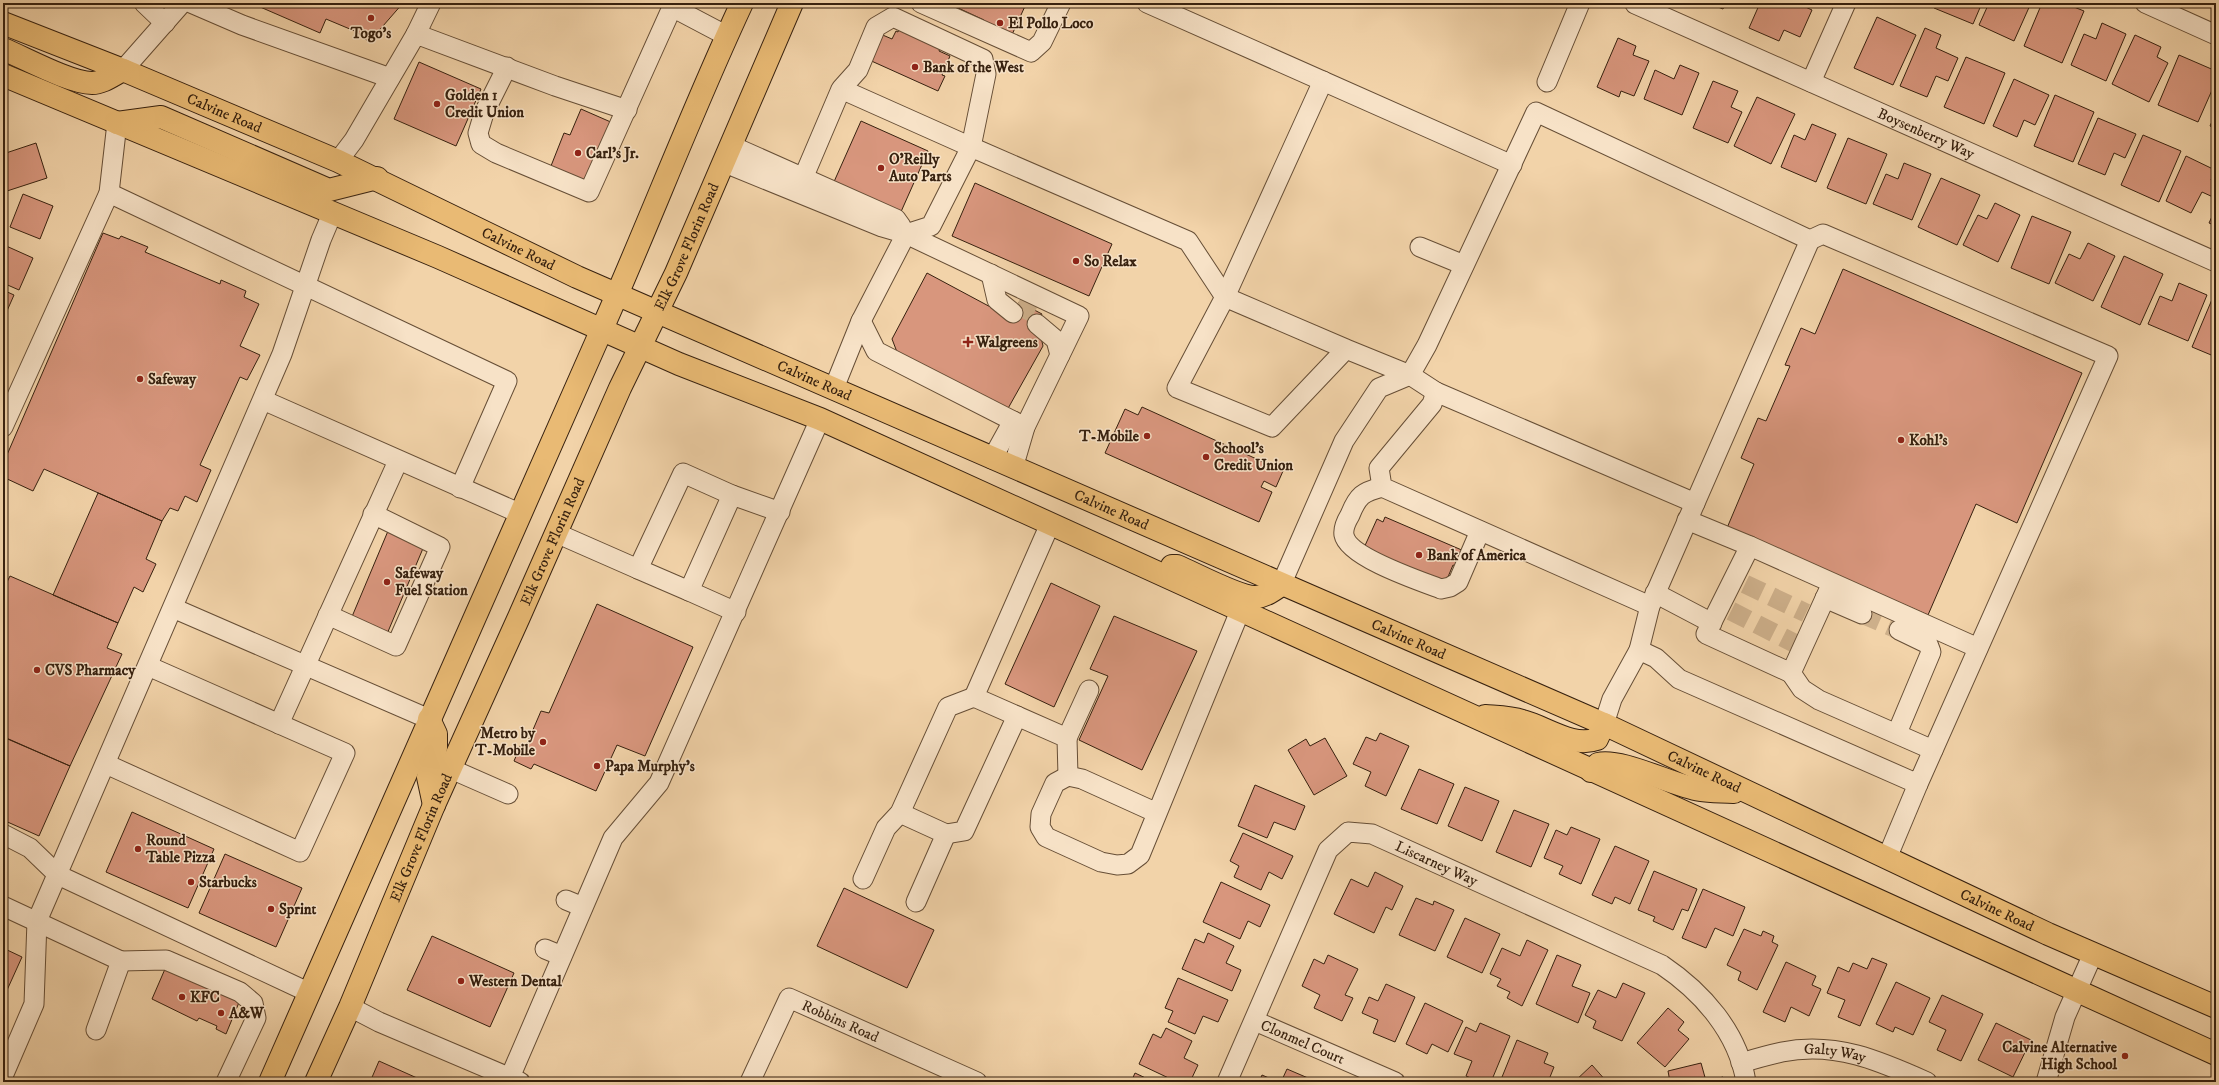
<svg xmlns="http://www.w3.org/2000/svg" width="2219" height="1085" viewBox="0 0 2219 1085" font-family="'IM FELL DW Pica',serif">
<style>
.building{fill:#d8967d;stroke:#37210f}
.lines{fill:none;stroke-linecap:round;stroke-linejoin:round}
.minor-tunnel{stroke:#cdaf8a;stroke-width:19;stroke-dasharray:19 10;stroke-linecap:butt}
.minor-casing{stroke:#664e36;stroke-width:21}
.major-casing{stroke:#37210f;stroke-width:24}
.minor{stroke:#f7e2c7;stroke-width:19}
.major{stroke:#e9ba74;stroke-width:22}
.poi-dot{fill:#8f2418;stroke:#f7e2c7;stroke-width:1.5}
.labels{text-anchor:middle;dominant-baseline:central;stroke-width:3;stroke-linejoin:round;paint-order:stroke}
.poi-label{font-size:15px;font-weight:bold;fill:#37210f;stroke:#f7e2c7;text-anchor:start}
.street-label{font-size:15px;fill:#37210f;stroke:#f7e2c7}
</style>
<rect width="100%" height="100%" fill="#f2d3a9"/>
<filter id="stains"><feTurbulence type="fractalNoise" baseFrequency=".005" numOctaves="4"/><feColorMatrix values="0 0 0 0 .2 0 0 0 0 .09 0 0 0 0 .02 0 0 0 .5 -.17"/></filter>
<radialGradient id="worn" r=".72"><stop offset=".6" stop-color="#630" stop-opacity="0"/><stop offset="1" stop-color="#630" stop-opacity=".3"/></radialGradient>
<path class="building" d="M 251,3 L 403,3 L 369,42 L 357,32 L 326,19 L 320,33 Z
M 958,3 L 1024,3 L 1026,4 L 1010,39 L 981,26 L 984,20 L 956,7 Z
M 1708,3 L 1726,3 L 1723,9 Z
M 1760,3 L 1797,3 L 1812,10 L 1800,37 L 1784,30 L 1779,41 L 1749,28 Z
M 1936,3 L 1982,3 L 1973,24 L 1934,8 Z
M 1989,3 L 2031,3 L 2014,41 L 1979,25 Z
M 2042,3 L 2064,3 L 2084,11 L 2062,63 L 2024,46 Z
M 1877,17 L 1916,35 L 1893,85 L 1854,68 Z
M 2102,23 L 2126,34 L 2106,81 L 2071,65 L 2084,34 L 2096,39 Z
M 1925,28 L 1941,35 L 1936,48 L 1958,58 L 1948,81 L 1936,76 L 1927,97 L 1900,86 Z
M 899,29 L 940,48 L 939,51 L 950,56 L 942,75 L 945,76 L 938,91 L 867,59 L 878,33 L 892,39 L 896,31 L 898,32 Z
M 2135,35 L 2161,47 L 2157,57 L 2168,63 L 2149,102 L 2112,84 Z
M 1618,38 L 1636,46 L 1633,55 L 1649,61 L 1634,96 L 1621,91 L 1619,97 L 1597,87 Z
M 2179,55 L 2216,71 L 2216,81 L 2198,122 L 2158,105 Z
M 1966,57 L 2005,73 L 1984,124 L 1944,107 Z
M 419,62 L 481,89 L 456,146 L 394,119 Z
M 1680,65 L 1699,73 L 1682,115 L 1644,99 L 1655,70 L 1674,79 Z
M 2014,79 L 2049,95 L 2035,125 L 2024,120 L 2017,137 L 1993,126 Z
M 1713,81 L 1738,91 L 1731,107 L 1742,112 L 1728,143 L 1693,128 Z
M 2055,95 L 2094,112 L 2073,162 L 2034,146 Z
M 1757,97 L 1795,114 L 1771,164 L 1734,146 Z
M 581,109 L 613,123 L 588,182 L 549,171 L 564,133 L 570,135 Z
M 2216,112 L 2216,129 L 2210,126 Z
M 2098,118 L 2136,134 L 2125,158 L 2114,153 L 2105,175 L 2078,164 Z
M 861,121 L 928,151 L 900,214 L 833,184 Z
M 1812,124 L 1836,134 L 1816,182 L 1781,167 L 1794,135 L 1805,140 Z
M 2143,135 L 2181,151 L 2159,202 L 2121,185 Z
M 1848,138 L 1887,154 L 1866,204 L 1827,188 Z
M 36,143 L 47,178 L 7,191 L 3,178 L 3,154 Z
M 2186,156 L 2215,170 L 2211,180 L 2216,182 L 2216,191 L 2213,197 L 2202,192 L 2191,213 L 2166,201 Z
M 1904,163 L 1931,174 L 1912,220 L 1873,204 L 1886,174 L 1898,179 Z
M 1941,178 L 1980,195 L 1957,245 L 1918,227 Z
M 975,183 L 1112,244 L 1089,296 L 952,236 Z
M 23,194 L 53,206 L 40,239 L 10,227 Z
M 1995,203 L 2020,215 L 1998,262 L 1963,245 L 1978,215 L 1987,219 Z
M 2216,208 L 2216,226 L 2209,223 Z
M 2032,216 L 2071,232 L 2049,284 L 2011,268 Z
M 103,233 L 119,239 L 121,236 L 148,247 L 145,252 L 220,284 L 221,280 L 246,291 L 244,297 L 259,304 L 240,346 L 260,355 L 247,380 L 240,377 L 200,465 L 211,470 L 197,502 L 185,496 L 178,511 L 170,508 L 162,521 L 44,469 L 33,491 L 3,477 L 3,464 Z
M 2088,243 L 2115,256 L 2093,301 L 2055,283 L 2069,254 L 2080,259 Z
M 4,245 L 33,258 L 19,290 L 3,283 Z
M 2124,256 L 2163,274 L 2140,325 L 2101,307 Z
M 1843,269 L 2082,373 L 2017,523 L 1976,504 L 1928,615 L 1727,528 L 1754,464 L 1741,458 L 1758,418 L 1766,421 L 1790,366 L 1785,365 L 1801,328 L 1815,334 Z
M 927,273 L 1011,318 L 1019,302 L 1042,314 L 1034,330 L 1040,333 L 1043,346 L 1006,412 L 897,352 L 892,339 Z
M 2179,283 L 2207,295 L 2188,341 L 2148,324 L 2160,296 L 2172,301 Z
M 3,290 L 14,295 L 3,320 Z
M 2213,297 L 2216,299 L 2216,357 L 2192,347 Z
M 1142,407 L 1283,471 L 1276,487 L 1264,481 L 1261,487 L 1272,492 L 1259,522 L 1105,453 L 1125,409 L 1138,415 Z
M 98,493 L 162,521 L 146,559 L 156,564 L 143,592 L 134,587 L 118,623 L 53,595 Z
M 1385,517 L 1464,551 L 1458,567 L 1453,565 L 1445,584 L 1363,550 L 1377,519 L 1383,522 Z
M 388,531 L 424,546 L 387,634 L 351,619 Z
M 10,576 L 118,623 L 107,648 L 122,654 L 70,766 L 3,737 L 3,590 Z
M 1051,583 L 1100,606 L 1054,707 L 1005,684 Z
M 597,604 L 693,647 L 645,756 L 617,745 L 596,791 L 534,764 L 531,769 L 514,761 L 521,744 L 526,746 L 541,711 L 549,713 Z
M 1114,616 L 1197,651 L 1142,770 L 1079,740 L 1108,676 L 1090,669 Z
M 1380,733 L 1409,746 L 1386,796 L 1365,786 L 1371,772 L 1353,764 L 1366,737 L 1376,741 Z
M 4,737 L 70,766 L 39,836 L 3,820 Z
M 1325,738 L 1347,776 L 1314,795 L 1288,750 L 1306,739 L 1310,746 Z
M 1419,769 L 1454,784 L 1437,824 L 1401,809 Z
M 1255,785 L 1305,806 L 1295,830 L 1274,822 L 1267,838 L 1238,826 Z
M 1465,787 L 1499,801 L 1482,841 L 1448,826 Z
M 1514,810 L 1549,824 L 1531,867 L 1496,852 Z
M 132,812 L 214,849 L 188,908 L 106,872 Z
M 1571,827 L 1600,839 L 1581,884 L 1559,874 L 1563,866 L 1544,858 L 1556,830 L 1567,835 Z
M 1243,833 L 1293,856 L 1282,879 L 1269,872 L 1261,890 L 1234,877 L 1239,866 L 1230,861 Z
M 1615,846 L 1649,861 L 1630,904 L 1615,897 L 1612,904 L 1592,895 Z
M 225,854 L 302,888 L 276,947 L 199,913 Z
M 1654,871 L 1697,889 L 1688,911 L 1682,909 L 1673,930 L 1653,921 L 1655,917 L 1638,910 Z
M 1375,872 L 1403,886 L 1392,910 L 1386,907 L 1374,933 L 1334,914 L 1351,879 L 1368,887 Z
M 1221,882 L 1270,905 L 1260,927 L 1248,921 L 1240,939 L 1203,922 Z
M 844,888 L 934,930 L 907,988 L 817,946 Z
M 1703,889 L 1745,907 L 1733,936 L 1715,928 L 1706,948 L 1682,938 Z
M 1416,898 L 1433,905 L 1434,901 L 1454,910 L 1435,951 L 1399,935 Z
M 1465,918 L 1500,934 L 1482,973 L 1447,957 Z
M 1744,929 L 1761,936 L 1763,931 L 1774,936 L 1772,942 L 1778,945 L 1757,990 L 1738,980 L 1741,972 L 1727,965 Z
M 1208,933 L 1234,946 L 1226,963 L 1241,970 L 1232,991 L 1182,969 L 1195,939 L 1204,943 Z
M 432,936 L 514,973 L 490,1027 L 407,990 Z
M 1527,940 L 1548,950 L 1522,1006 L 1507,998 L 1510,992 L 1497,986 L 1501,979 L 1490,974 L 1502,948 L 1520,956 Z
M 3,948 L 22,957 L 3,999 Z
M 1328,955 L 1358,969 L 1345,995 L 1353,998 L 1342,1021 L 1314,1008 L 1320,995 L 1302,986 L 1314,959 L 1324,964 Z
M 1557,955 L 1581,965 L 1572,986 L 1590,993 L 1578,1023 L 1536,1004 Z
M 1872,958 L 1887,964 L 1860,1026 L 1838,1017 L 1845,1000 L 1827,993 L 1838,967 L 1849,972 L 1853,963 L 1867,969 Z
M 1786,962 L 1816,976 L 1812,985 L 1821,989 L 1809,1016 L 1791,1007 L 1785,1022 L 1763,1012 Z
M 165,969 L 240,1000 L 226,1034 L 216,1029 L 217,1026 L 199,1018 L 197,1021 L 152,999 Z
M 1178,978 L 1228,1000 L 1218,1022 L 1203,1016 L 1195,1034 L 1168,1022 L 1173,1011 L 1165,1008 Z
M 1896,982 L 1930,998 L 1913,1035 L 1895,1027 L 1893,1032 L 1876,1024 Z
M 1623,983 L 1645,993 L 1622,1041 L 1593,1028 L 1596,1021 L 1585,1015 L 1598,990 L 1616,998 Z
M 1386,984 L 1415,997 L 1395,1042 L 1373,1033 L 1378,1020 L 1362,1013 L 1369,997 L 1378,1001 Z
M 1942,995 L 1983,1014 L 1961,1061 L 1937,1050 L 1946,1030 L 1929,1022 Z
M 1425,1003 L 1463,1021 L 1448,1052 L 1432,1044 L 1427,1054 L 1406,1044 Z
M 1668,1008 L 1684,1022 L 1678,1030 L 1689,1039 L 1665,1067 L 1637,1043 Z
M 1480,1023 L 1510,1036 L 1491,1082 L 1480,1082 L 1466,1076 L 1472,1061 L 1454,1054 L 1466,1027 L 1476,1032 Z
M 1996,1023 L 2031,1040 L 2013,1077 L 1978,1060 Z
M 1166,1028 L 1192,1041 L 1184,1058 L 1198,1065 L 1190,1082 L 1177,1082 L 1139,1064 L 1153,1034 L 1161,1038 Z
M 1517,1040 L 1548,1053 L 1544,1063 L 1554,1067 L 1548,1082 L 1500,1082 Z
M 379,1061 L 426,1082 L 370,1082 Z
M 1701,1063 L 1706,1081 L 1723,1077 L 1724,1082 L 1670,1082 L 1668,1071 Z
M 1592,1065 L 1607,1082 L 1574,1082 Z
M 1287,1069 L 1315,1081 L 1314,1082 L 1281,1082 Z
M 1135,1073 L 1154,1082 L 1131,1082 Z
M 1262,1075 L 1278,1082 L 1259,1082 Z"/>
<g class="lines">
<path class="minor-tunnel" d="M 1017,305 L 1041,317
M 1745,584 L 1806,613
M 1731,611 L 1794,643
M 1862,614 L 1899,630"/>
<g class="minor-casing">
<g id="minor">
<path d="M 144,3 L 165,23"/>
<path d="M 191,3 L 242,25 L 390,78"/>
<path d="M 921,3 L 1031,52 L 1042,42 L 1061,3"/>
<path d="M 1147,3 L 1512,165"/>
<path id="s1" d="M 1636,3 L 1635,4 L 2216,262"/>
<path d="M 2145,3 L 2216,35"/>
<path d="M 672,7 L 727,36"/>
<path d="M 416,34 L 431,3"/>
<path d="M 507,67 L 484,113 L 478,133 L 481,144 L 496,153 L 589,192 L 674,3"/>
<path d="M 123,70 L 182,3"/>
<path d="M 1547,82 L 1580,3"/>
<path d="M 1811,82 L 1846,3"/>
<path d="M 732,146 L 896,219 L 901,226"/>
<path d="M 338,161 L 354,140 L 416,34 L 555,86 L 627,110"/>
<path d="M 725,163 L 882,227 L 906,234 L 931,226 L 971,147 L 1188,241 L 1225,297"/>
<path d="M 804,176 L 841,89 L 971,147 L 986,74 L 983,59 L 893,17 L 876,27 L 858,70 L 841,89"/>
<path d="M 109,193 L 507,381 L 460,488"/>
<path d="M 1420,247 L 1464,265"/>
<path d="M 991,274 L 997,300 L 1013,313"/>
<path d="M 1225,297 L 1323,81"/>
<path d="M 861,321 L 876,351 L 1025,427"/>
<path d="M 1037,324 L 1056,340 L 1060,355"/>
<path d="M 1346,349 L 1225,297 L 1177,388 L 1272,427 L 1346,349 L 1410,375 L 1436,392"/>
<path d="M 834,388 L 861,321 L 906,234 L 1079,316 L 1025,427 L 1013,468"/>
<path d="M 263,400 L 519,513"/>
<path d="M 3,427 L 109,193 L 117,123"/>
<path d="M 992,459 L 1013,421"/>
<path d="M 1382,487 C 1363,492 1358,495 1350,515 C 1347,520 1343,529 1344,535 C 1348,557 1420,581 1441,589 L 1450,587 L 1458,582 L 1480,531"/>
<path d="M 1687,520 L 1750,546"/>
<path d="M 1050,524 L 974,697 L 1067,738 L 1068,776"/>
<path d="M 556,533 L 638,569"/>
<path d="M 1832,583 L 1791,673 L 1706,634 L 1750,546 L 1978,648"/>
<path d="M 1281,585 L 1344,441 L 1379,388 L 1410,375 L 1427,345 L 1536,112 L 1810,240 L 1823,234 L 2108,356 L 1918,784 L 1679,679 L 1656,658 L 1639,650 L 1612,699 L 1604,724"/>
<path d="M 689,591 L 638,569 L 683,473 L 732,495"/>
<path d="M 1655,593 L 1712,623"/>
<path d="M 1825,598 L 1862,614"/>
<path d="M 1650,606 L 1382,487 L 1379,468 L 1432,404 L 1436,392 L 1695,503"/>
<path d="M 173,608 L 429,719"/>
<path d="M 736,612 L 689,591 L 732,495 L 780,512"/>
<path d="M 328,615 L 396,646 L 440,547 L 373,514"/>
<path d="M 1639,650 L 1650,606 L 1810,240"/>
<path d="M 1791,673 L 1802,689 L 1819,700 L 1933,750"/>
<path d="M 279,724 L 398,461"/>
<path d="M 1897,733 L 1931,652 L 1928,644 L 1899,630"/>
<path d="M 1067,738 L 1089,690"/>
<path d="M 106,764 L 300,852 L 345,753 L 148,666"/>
<path d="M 451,769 L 508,794"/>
<path d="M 900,813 L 946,834 L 916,902"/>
<path d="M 1157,813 L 1082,779 L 1068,776 L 1055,783 L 1041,814 L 1040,827 L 1046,837 L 1101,862 L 1117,865 L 1128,864 L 1140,855 L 1240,611"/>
<path d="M 3,834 L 30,848 L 58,875 L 310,993"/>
<path d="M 946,834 L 964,831 L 1017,716"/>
<path d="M 1887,858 L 1918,784"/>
<path d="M 863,879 L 886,828 L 900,813 L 948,707 L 974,697"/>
<path d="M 566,900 L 583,907"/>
<path d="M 3,906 L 121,961 L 96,1030"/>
<path d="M 545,949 L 562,956"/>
<path d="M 121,961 L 166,960 L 240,992 L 253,1003 L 256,1018 L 226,1082"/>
<path d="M 350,1007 L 379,1022 L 520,1082"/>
<path id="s2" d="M 1255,1021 L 1395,1082"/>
<path id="s3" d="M 1741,1063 C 1754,1059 1768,1055 1782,1052 C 1835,1041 1880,1061 1927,1082"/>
<path d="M 3,1076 L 34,1004 L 37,921 L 282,354 L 321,240 L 332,214"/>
<path d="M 508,1082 L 613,838 L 659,783 L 820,419"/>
<path id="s4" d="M 750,1082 L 789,998 L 977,1082"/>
<path id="s5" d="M 1227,1082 L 1328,850 L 1348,832 L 1372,834 L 1662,965 C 1702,992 1738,1032 1746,1082"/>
<path d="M 2046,1082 L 2065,1017 L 2093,954"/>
</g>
</g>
<g class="major-casing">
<g id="major">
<path id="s6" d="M 3,23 L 123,70 L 338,161 L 577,277 L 1604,724 L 2048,934 L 2216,1007"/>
<path d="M 3,49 C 25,58 70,83 92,83 C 103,83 113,75 123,70"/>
<path d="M 3,75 L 438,257 L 679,364 L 820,419 L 2216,1054"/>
<path d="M 117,123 L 161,117 L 329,190 L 377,178"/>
<path d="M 1172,566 L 1177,566 C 1194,573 1240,598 1256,597 C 1266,596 1274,590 1281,585"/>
<path d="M 1485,716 C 1497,717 1510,717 1522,721 C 1546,727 1572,748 1597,739 L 1604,724"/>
<path d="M 429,719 L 436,734 L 436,748 L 428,777 L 434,805"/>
<path d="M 1591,771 L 1598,764 C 1621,758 1674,786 1700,790 C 1711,792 1723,791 1734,792"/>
<path d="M 270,1082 C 382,831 490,579 602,329 C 650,221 692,110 742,3"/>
<path id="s7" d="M 316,1082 L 350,1007 L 434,805 L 519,617 L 620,388 L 676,273 L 792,3"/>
</g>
</g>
<use href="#minor" class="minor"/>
<use href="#major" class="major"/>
</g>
<g class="poi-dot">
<circle cx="371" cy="18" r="4"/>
<circle cx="1000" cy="23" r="4"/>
<circle cx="915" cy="67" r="4"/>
<circle cx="437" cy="104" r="4"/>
<circle cx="578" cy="153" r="4"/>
<circle cx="881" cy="168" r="4"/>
<circle cx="1076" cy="261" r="4"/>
<path d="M966 336h4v4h4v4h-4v4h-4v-4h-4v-4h4z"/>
<circle cx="140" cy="379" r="4"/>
<circle cx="1147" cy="436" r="4"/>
<circle cx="1901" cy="440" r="4"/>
<circle cx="1206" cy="457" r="4"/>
<circle cx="1419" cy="555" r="4"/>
<circle cx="387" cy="582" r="4"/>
<circle cx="37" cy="670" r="4"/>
<circle cx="543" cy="742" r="4"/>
<circle cx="597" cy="766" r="4"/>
<circle cx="138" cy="849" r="4"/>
<circle cx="191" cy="882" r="4"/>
<circle cx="271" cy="909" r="4"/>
<circle cx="461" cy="981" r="4"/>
<circle cx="182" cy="997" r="4"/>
<circle cx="221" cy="1013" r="4"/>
<circle cx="2125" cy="1056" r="4"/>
</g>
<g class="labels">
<g class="poi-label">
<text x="1008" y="23">El Pollo Loco</text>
<text x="371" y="33" text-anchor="middle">Togo's</text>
<text x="923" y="67">Bank of the West</text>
<text x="445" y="95">Golden 1<tspan x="445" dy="17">Credit Union</tspan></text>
<text x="586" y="153">Carl's Jr.</text>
<text x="889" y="159">O'Reilly<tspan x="889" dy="17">Auto Parts</tspan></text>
<text x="1084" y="261">So Relax</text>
<text x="976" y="342">Walgreens</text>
<text x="148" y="379">Safeway</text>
<text x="1139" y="436" text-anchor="end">T-Mobile</text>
<text x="1909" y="440">Kohl's</text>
<text x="1214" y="448">School's<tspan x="1214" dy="17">Credit Union</tspan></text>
<text x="1427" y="555">Bank of America</text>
<text x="395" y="573">Safeway<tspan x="395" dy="17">Fuel Station</tspan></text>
<text x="45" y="670">CVS Pharmacy</text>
<text x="535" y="733" text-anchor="end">Metro by<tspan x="535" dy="17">T-Mobile</tspan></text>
<text x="605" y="766">Papa Murphy's</text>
<text x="146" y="840">Round<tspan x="146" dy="17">Table Pizza</tspan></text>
<text x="199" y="882">Starbucks</text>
<text x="279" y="909">Sprint</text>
<text x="469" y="981">Western Dental</text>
<text x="190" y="997">KFC</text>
<text x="229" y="1013">A&amp;W</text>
<text x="2117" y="1047" text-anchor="end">Calvine Alternative<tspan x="2117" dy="17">High School</tspan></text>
</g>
<g class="street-label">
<text stroke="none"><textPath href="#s6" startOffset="239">Calvine Road</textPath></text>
<text stroke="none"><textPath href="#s1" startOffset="320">Boysenberry Way</textPath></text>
<text stroke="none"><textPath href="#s7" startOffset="914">Elk Grove Florin Road</textPath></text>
<text stroke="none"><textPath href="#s6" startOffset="563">Calvine Road</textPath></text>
<text stroke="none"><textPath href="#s6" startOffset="887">Calvine Road</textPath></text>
<text stroke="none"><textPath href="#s6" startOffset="1211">Calvine Road</textPath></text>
<text stroke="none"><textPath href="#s7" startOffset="590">Elk Grove Florin Road</textPath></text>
<text stroke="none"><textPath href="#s6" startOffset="1535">Calvine Road</textPath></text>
<text stroke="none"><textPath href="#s6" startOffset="1859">Calvine Road</textPath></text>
<text stroke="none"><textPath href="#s7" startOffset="266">Elk Grove Florin Road</textPath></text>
<text stroke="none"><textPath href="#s5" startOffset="375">Liscarney Way</textPath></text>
<text stroke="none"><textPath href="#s6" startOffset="2183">Calvine Road</textPath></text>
<text stroke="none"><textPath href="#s4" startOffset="149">Robbins Road</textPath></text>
<text stroke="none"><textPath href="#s2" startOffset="52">Clonmel Court</textPath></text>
<text stroke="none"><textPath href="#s3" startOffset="96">Galty Way</textPath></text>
</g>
</g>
<rect width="2219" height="1085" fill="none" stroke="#f2d3a9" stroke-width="16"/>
<rect x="4" y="4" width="2211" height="1077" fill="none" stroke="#37210f" stroke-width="2"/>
<rect x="8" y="8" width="2203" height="1069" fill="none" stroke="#37210f"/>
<rect width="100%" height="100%" filter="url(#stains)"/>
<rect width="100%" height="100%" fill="url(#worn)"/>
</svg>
